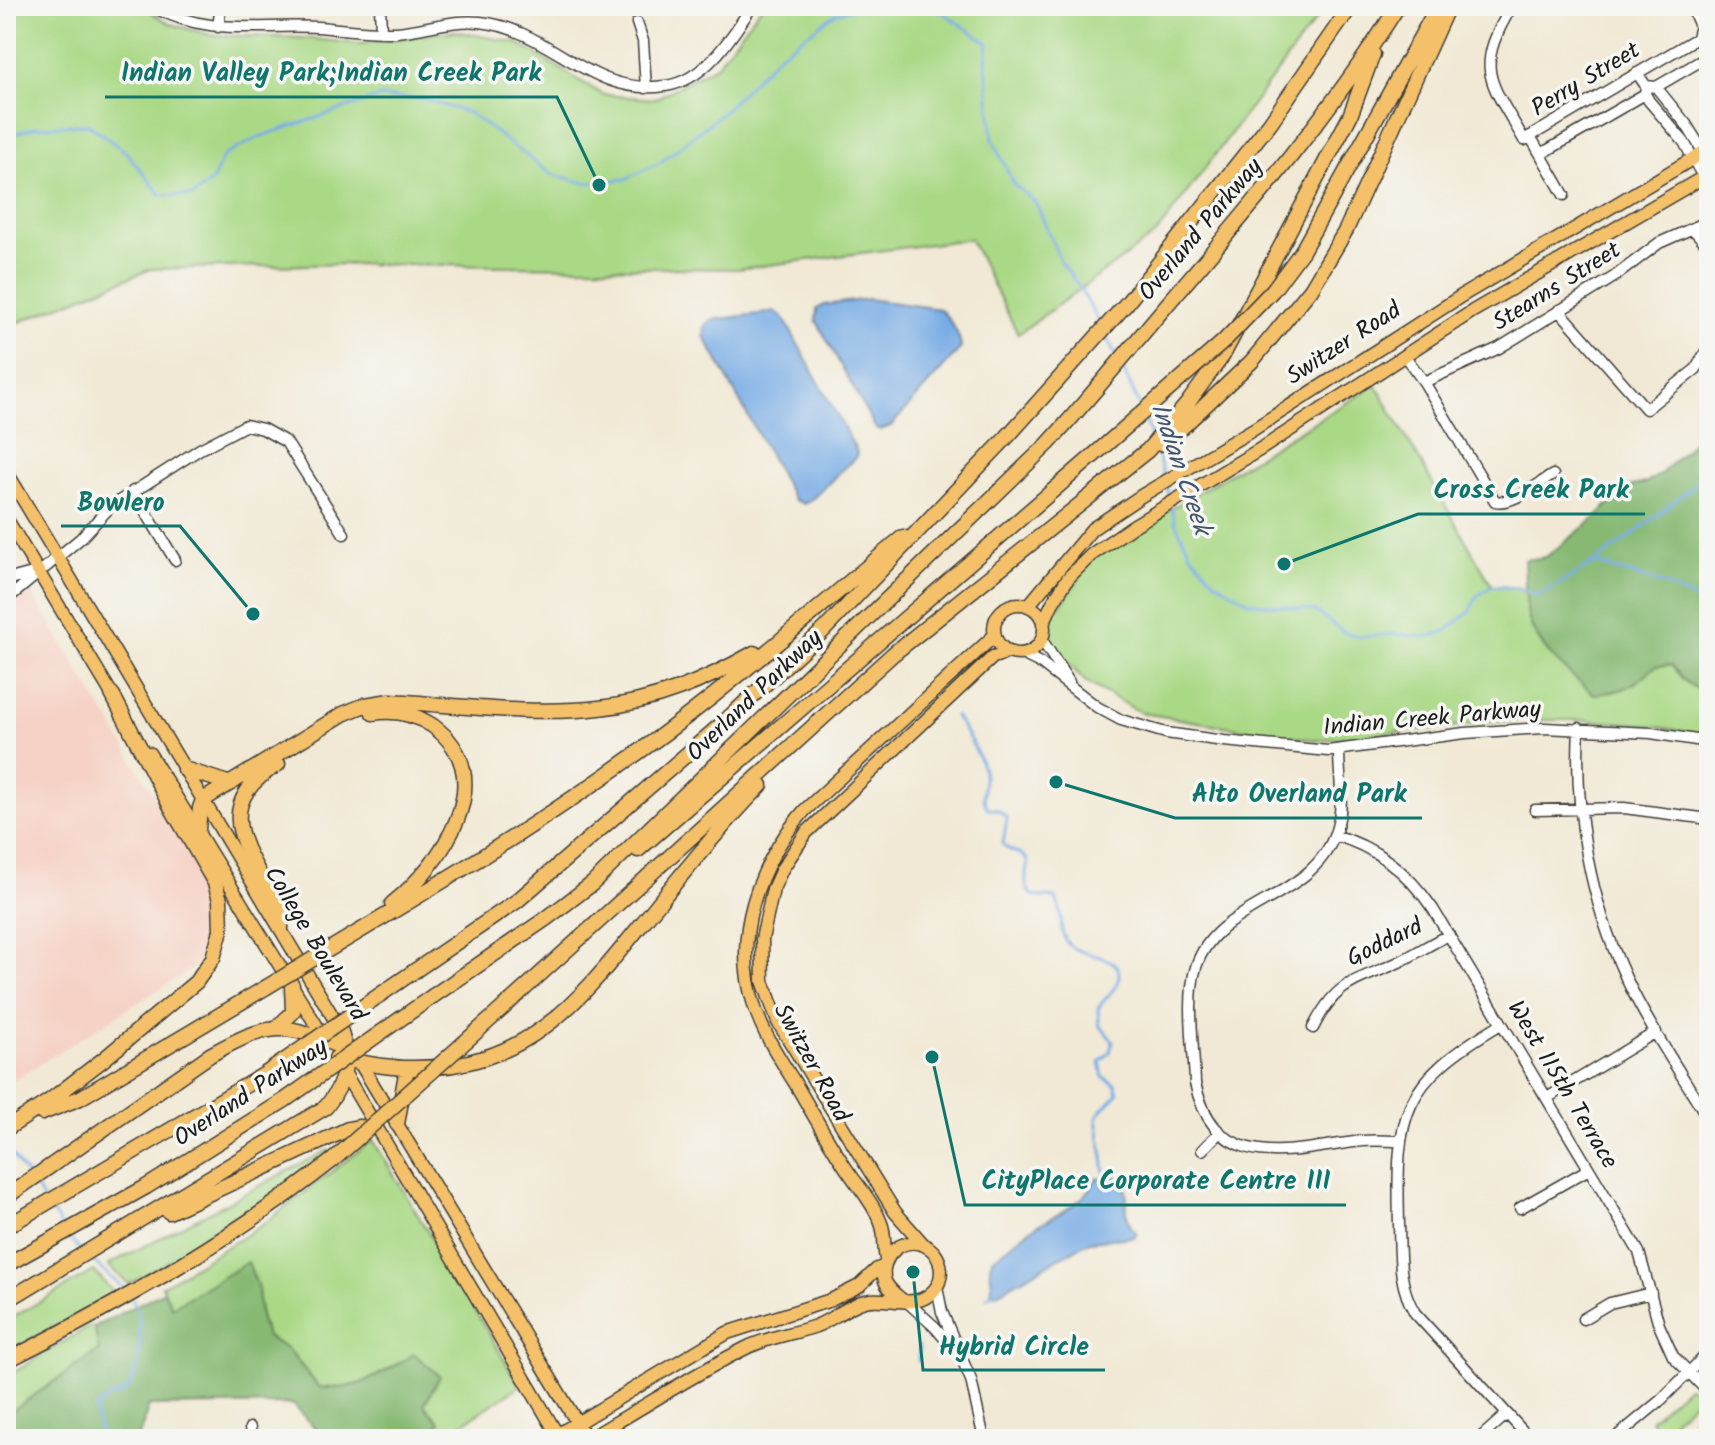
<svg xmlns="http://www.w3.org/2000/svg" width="1715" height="1445" viewBox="0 0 1715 1445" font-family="Kalam,sans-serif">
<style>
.built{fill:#f6d1c5}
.green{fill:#aad986;stroke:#637a51;stroke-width:2}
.forest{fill:#87b973;stroke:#526a48;stroke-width:2}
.water{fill:#78ace5;stroke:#4a6480;stroke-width:2}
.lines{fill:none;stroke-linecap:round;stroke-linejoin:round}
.stream{stroke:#78ace5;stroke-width:3}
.minor-casing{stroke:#3c3b38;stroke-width:13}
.major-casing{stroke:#3c3b38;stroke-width:15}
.highway-casing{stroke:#3c3b38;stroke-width:17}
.minor{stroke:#fff;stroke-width:10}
.major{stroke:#f4c16b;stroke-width:12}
.highway{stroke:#f4c16b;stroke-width:14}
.highway-bridge-casing{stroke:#3c3b38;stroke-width:17;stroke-linecap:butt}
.highway-bridge{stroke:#f4c16b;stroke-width:14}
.labels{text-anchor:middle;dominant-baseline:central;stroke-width:7;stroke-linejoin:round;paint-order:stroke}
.street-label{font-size:24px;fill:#1c1c1c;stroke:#f6f6f2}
.water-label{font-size:26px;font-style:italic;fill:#41566c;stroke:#f6f6f2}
.leader{fill:none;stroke:#0f766e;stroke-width:3}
.callout-dot{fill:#0f766e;stroke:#f6f6f2;stroke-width:3}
.callout-label{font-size:26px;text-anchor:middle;font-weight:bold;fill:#0f766e;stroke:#f6f6f2;stroke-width:7;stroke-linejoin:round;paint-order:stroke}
</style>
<rect width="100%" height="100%" fill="#f6f6f2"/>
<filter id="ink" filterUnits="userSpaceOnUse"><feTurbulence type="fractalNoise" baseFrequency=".0125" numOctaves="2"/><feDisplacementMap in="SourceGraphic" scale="16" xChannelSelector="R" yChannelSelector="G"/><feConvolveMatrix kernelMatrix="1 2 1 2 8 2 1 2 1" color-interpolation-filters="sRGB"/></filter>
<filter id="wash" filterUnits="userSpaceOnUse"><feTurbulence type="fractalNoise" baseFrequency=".006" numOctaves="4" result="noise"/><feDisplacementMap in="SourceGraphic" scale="32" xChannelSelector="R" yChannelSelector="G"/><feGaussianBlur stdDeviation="1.8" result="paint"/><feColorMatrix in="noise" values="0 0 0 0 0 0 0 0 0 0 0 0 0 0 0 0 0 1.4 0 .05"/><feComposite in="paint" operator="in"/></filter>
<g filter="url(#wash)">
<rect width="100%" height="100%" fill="#f1e9d5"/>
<path class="built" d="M 6,550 L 186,848 L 205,885 L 210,912 L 208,936 L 199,959 L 190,970 L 6,1085 Z"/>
<path class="green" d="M 6,6 L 140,6 L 171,24 L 210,35 L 303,38 L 360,44 L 454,31 L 517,43 L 604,95 L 655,99 L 716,66 L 762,6 L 1326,6 L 1156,234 L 1018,334 L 970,239 L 738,269 L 348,264 L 151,269 L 14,324 L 6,330 Z
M 1376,385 L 1492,586 L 1518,588 L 1539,594 L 1709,473 L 1709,735 L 1639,724 L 1579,720 L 1517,720 L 1318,740 L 1281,735 L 1142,713 L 1086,682 L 1047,642 L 1053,616 L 1096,554 Z
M 373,1140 L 520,1386 L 439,1439 L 426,1439 L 424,1405 L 414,1355 C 381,1373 358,1393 319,1387 L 288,1350 L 266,1336 L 260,1316 L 258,1288 L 172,1307 L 162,1286 L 261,1226 Z
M 328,1150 L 331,1153 C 265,1201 200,1247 128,1284 L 108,1265 Z
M 94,1271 L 114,1293 L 6,1354 L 6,1321 Z
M 90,1326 L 94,1327 L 100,1350 L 6,1415 L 6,1377 Z
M 1688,1386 L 1701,1394 L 1661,1432 L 1650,1420 Z"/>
<path class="forest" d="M 1709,434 L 1709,692 C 1690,689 1683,680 1671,665 L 1656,666 C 1633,686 1626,692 1594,694 C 1568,673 1533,646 1527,611 C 1525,594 1525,577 1524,560 L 1546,557 L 1599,515 L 1623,488 L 1646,483 L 1661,474 L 1700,435 Z
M 248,1262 L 258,1288 L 260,1316 L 266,1336 L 288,1350 L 319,1387 C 358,1393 381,1373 414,1354 L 440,1376 L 424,1405 L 440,1423 L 426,1436 L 426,1439 L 324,1439 L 293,1404 L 149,1406 L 138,1439 L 6,1439 L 6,1415 L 99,1350 L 94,1327 L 164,1291 L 172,1307 Z"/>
<path class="water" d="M 868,299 L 940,309 C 950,319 960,334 961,348 L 891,426 L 881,430 L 876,429 L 816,320 L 817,309 L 824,305 Z
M 774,312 L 783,317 L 857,452 L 856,457 L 810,501 L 804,504 L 794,500 L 704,336 L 705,325 L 712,320 Z
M 1117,1177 C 1134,1190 1122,1205 1129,1222 C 1130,1227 1134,1230 1137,1234 L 1134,1237 L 1090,1241 L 995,1294 L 991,1292 C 995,1281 986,1271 992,1259 C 1005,1251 1015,1240 1027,1232 C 1049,1217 1087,1205 1096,1178 Z"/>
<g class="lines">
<path class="stream" d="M 933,6 L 988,43 L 986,63 L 993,140 L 1014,185 L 1036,203 L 1061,262 L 1078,285 L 1101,326
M 6,136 L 36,127 L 88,124 L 127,153 L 161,195 L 193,196 L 213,180 L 223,156 L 259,137 L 380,97 L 423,99 L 469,113 L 551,174 L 586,183 L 625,179 L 661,162 L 722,113 L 778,55 L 835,14 L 860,6
M 1104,333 L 1117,358
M 1121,365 L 1141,409
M 1144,416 L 1152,439
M 1156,450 L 1164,477
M 1166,484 L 1170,500
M 1172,508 L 1175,522 L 1191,554 L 1215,581 L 1249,602 L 1315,611 L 1343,632 L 1362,637 L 1394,634 L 1426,637 L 1444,632 L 1470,612 L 1477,596 L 1492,586 L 1518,588 L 1538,595 C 1601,564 1655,517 1709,473
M 1595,563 L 1666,585 L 1709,607
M 955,716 C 966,733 977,749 983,769 C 987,783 978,795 988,808 L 999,810 L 1007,818 L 1003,844 C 1009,854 1021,850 1027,860 C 1028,872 1020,890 1035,896 C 1041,898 1049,896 1055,898 C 1066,913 1056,931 1069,945 C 1081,958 1130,953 1117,983 C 1113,993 1103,999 1098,1009 L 1099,1025 L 1113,1041 L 1110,1052 L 1100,1062 L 1103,1077 L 1115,1084 L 1118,1093 C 1112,1103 1101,1106 1097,1118 L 1106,1178
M 6,1146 L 27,1176
M 34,1185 L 43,1199
M 50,1208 L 63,1229
M 67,1235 L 80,1250
M 89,1258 L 125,1290
M 987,1297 L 992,1293
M 918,1361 L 919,1346
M 103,1439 L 98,1426 L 95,1409 C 100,1405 105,1400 110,1397 C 117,1394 122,1395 127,1390 C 141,1372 145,1318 132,1299"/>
</g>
</g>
<g filter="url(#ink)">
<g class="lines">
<g class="minor-casing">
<path id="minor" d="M 151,6 C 210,37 255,24 317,27 C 344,29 369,33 396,32 C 424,30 451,19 480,22 C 551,29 589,97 665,86 C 705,81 732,37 752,6
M 380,6 L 381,32
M 1512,6 C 1473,71 1490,80 1524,140 L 1709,31
M 1691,6 L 1700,26 L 1697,37
M 637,23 L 643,41 L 646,88
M 218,27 L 221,6
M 1637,73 L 1646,86 L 1645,94 L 1649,101 L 1684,142 L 1709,188
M 1646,86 L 1656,87 L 1686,124 L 1709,161
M 1656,87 L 1709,56
M 1530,136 L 1564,195
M 1541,154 L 1645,94
M 1693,229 L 1709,247
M 1559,310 L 1646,409 L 1696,369 L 1709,346
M 1404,355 L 1424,382 L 1495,501 C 1513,505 1537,484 1553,475
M 1424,382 L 1499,348 L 1614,277 L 1659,243 L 1709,221
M 133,491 L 175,560
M 6,583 L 14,578 L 36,572
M 6,600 L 81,538 L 110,507 L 200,449 L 246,425 L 263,429 L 286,442 L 344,534
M 1042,640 L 1069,682
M 1022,654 L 1040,663 L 1097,707 L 1121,720 L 1166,733 L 1224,741 L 1328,751 L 1465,733 L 1544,728 L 1651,733 L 1709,742
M 1579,728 C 1574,813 1590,900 1626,978 C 1649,1027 1681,1073 1709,1120
M 1339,750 C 1339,775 1344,799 1338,823 C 1321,902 1217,898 1196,967 C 1186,998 1194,1049 1195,1083 C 1216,1177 1293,1149 1362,1141 C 1374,1140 1387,1141 1399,1141
M 1535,810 L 1624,808 L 1709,819
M 1334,835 C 1377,847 1408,872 1433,909 L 1639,1252 L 1659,1325 L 1673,1356 L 1709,1393
M 1709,841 L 1709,882
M 1501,1024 C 1401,1083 1396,1112 1399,1224 C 1400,1256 1398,1285 1415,1313 L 1530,1439
M 1313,1028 C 1338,979 1354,983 1399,962 C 1416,954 1431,943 1449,935
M 1547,1098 L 1656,1032
M 1202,1150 L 1220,1132
M 1520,1208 L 1589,1169
M 937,1287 L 942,1312 L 971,1380 L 984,1439
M 905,1300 L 935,1327 L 952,1347
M 1583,1319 L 1610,1303 L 1651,1293
M 250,1428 L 252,1439
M 1479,1439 L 1507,1414
M 1614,1439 L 1661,1400 L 1709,1352"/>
</g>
<g class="major-casing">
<path id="major" d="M 6,471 L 342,1032
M 6,518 L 116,701
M994 629a25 25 0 1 1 50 0a25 25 0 1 1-50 0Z
M 1028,606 L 1092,529 L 1141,496 L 1254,429 L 1463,295 L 1709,149
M 1043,624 L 1052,604 L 1068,578 L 1091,555 L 1133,526 L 1264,447 L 1473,311 L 1709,174
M 149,753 L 326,1041
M 357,1058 L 587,1439
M 341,1067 L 560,1439
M 924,1245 L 895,1212 L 778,1022 L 763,981 L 762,939 L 773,889 L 782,869 L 806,833 L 993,657 L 1009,652
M 886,1259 C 883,1247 886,1235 881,1223 C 873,1201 854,1182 842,1162 C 825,1136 810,1109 795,1083 C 780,1059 764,1035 755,1008 C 731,937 758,864 805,810 L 995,635
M 557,1435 L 727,1333 L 831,1300 L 859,1286 L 877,1269 L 883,1267
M 588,1439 C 641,1409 692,1375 746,1348 C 768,1337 793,1334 816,1326 C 831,1320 844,1309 859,1303 C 880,1293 910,1310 929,1295 C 947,1282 944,1254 924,1245 C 901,1235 878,1259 885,1281 C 888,1289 895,1294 901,1299"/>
</g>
<g class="highway-casing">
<path id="highway" d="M 1302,251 L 1438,6
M 1160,444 L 1175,434 L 1252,361 L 1311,289 L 1346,230 L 1448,6
M 373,713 C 395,709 415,714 433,726 C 503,777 441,865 392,904
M 278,764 C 220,799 236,834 264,882 C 274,898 283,910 281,928
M 184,769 L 228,783
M 198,830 L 200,808 L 203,800 L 343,714 L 365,705 L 390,701 C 458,705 530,716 599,708 C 655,702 705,681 754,653
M 638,850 L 1094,455
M 323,953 C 457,874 591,793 713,696 C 777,645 839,590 903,537
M 416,970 L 517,901 L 723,723 L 825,629 L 1007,437 L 1127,303 L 1270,123 L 1351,6
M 433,996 L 547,918 L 592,884 L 1048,444 C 1090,398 1130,348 1171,300 C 1252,206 1332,111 1398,6
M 503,1008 L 893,654 L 1148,450 L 1187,404 L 1223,355 L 1350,116 L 1373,54
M 278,1027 L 293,1012 L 292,985
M 336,1058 C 360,1062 385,1068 409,1068 C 529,1070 581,999 649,915 C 685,870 721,826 761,785
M 42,1113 L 80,1098 L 265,988
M 397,1124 L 407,1068
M 6,1129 L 48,1102 L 104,1059 L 196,982 L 213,958 L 221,930 L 220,900 L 215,883 L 171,807 L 112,694
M 6,1197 L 210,1055 C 240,1038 270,1021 305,1033 C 321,1038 335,1046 352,1050
M 169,1212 L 348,1129 L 358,1127 L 376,1128
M 6,1227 L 265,1074
M 6,1265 L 146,1187 L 285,1100
M 6,1301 L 326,1107 C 348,1080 350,1055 338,1024
M 6,1361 C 120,1303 233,1239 333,1160"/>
</g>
<use href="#minor" class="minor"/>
<use href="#major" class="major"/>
<use href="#highway" class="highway"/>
<g class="highway-bridge-casing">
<path id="highway-bridge" d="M 1094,455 L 1223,342 L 1273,290 L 1302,251
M 265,988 L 323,953
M 265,1074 L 416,970
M 285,1100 L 433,996
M 333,1160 L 503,1008"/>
</g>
<use href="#highway-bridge" class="highway-bridge"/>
</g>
</g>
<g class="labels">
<g class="street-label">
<text transform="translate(1586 80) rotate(-31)">Perry Street</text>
<text transform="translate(1201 230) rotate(-50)">Overland Parkway</text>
<text transform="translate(1557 287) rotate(-32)">Stearns Street</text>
<text transform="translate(1344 344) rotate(-33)">Switzer Road</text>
<text transform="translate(755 696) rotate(-44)">Overland Parkway</text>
<text transform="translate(1432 719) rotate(-5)">Indian Creek Parkway</text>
<text transform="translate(1385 943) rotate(-26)">Goddard</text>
<text transform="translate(315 944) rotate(59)">College Boulevard</text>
<text transform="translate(811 1063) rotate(61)">Switzer Road</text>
<text transform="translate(1562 1085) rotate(59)">West 115th Terrace</text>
<text transform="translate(251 1093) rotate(-33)">Overland Parkway</text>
</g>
<g class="water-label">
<text transform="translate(1180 469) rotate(71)">Indian Creek</text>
</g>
</g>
<path class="leader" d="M599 185L557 97H105M1284 564L1418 514H1645M253 614L180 526H61M1056 782L1175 818H1422M932 1057L965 1205H1346M913 1272L923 1370H1105"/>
<g class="callout-dot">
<circle cx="599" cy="185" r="8"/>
<circle cx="1284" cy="564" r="8"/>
<circle cx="253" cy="614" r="8"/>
<circle cx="1056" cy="782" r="8"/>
<circle cx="932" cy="1057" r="8"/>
<circle cx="913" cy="1272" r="8"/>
</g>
<g class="callout-label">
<text x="331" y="81">Indian Valley Park;Indian Creek Park</text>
<text x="1531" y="498">Cross Creek Park</text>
<text x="121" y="511">Bowlero</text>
<text x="1299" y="802">Alto Overland Park</text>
<text x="1156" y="1189">CityPlace Corporate Centre III</text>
<text x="1014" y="1355">Hybrid Circle</text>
</g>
<rect width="1715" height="1445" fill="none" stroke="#f6f6f2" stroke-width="32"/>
</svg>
